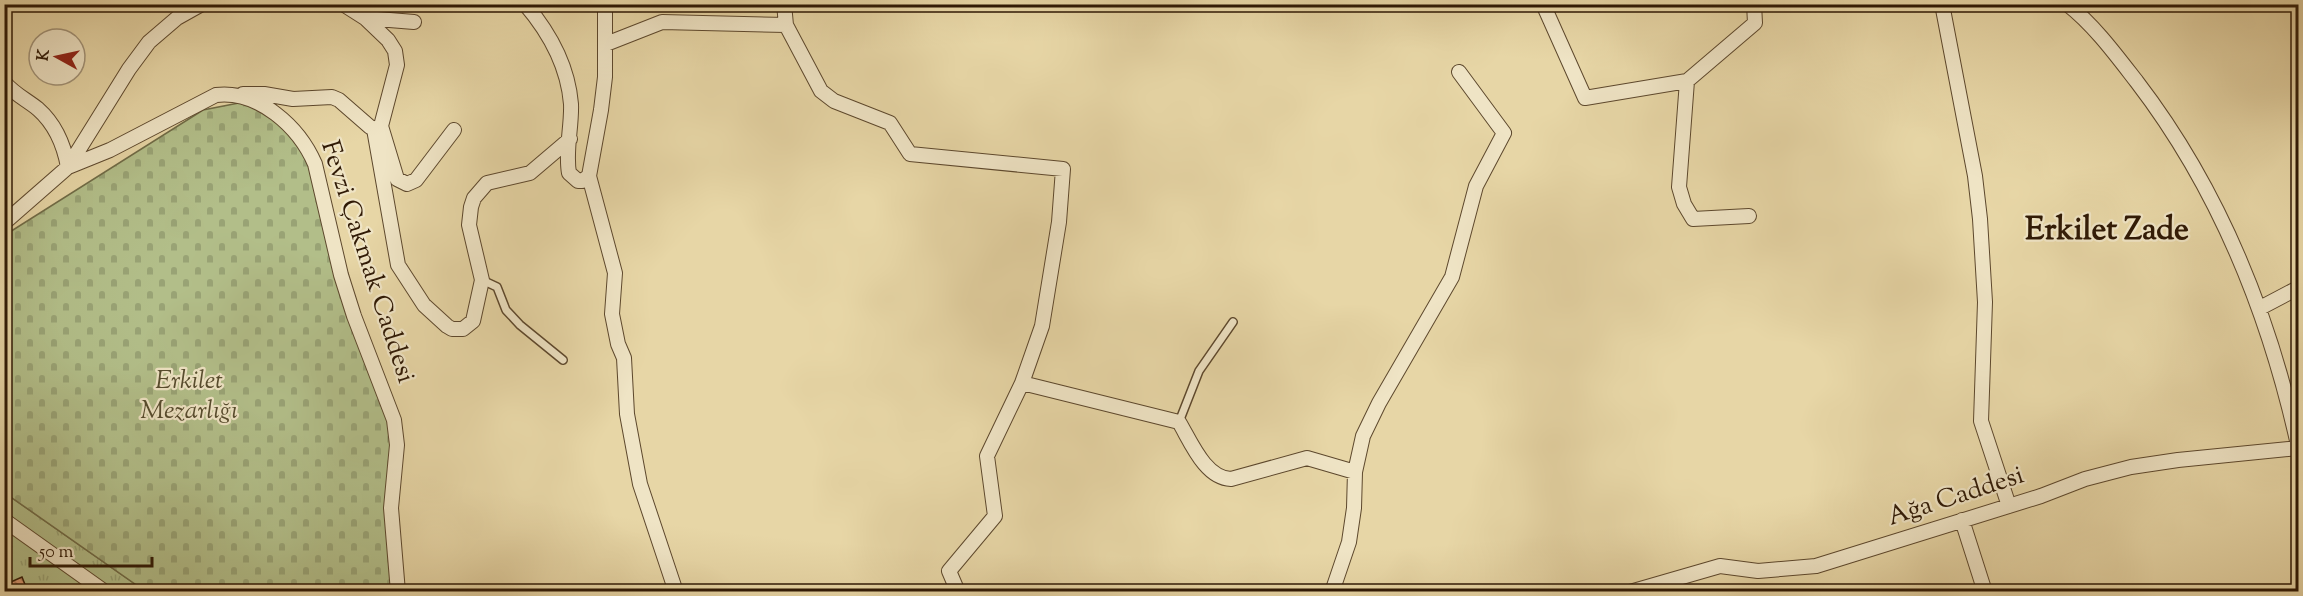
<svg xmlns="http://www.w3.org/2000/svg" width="2303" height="596" viewBox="0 0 2303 596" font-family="'Sorts Mill Goudy',serif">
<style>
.grass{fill:url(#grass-tufts);stroke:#706c47;stroke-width:1.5}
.cemetery{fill:url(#cemetery-stones);stroke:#706c47;stroke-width:1.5}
.building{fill:url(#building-back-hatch);stroke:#2f1905;stroke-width:1.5}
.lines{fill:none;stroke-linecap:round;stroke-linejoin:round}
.lane-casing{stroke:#5d482d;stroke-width:10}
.street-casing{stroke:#5d482d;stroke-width:16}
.lane{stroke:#efe4c5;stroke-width:7}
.street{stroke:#efe4c5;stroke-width:14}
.labels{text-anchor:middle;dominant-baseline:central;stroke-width:4.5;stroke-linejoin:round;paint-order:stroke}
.street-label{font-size:26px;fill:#2f1905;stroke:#efe4c5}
.park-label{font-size:26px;font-style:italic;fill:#564b2d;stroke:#efe4c5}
.district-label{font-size:32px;font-weight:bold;fill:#2f1905;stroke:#efe4c5}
</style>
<defs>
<pattern id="grass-tufts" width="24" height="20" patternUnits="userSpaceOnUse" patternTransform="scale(1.5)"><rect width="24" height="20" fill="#b2be89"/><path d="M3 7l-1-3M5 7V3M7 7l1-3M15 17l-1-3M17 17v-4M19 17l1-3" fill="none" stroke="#99a375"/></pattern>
<pattern id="cemetery-stones" width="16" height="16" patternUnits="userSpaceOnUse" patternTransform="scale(1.5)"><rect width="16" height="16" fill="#b2be89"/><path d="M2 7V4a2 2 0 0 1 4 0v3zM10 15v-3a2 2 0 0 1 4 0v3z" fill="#99a375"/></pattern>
<pattern id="building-back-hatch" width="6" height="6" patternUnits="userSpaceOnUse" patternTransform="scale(1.5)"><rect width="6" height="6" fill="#dd9b75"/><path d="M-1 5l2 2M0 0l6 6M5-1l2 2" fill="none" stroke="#b47e5e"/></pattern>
</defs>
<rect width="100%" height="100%" fill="#e7d6a6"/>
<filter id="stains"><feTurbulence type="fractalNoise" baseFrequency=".00333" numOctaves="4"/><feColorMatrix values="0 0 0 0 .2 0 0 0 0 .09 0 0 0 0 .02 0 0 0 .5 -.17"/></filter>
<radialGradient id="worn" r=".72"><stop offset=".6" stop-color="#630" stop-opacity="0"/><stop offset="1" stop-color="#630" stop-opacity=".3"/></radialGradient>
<path class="grass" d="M 5,493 L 145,591 L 5,591 Z"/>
<path class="cemetery" d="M 254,100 L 302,132 L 341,271 L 391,406 L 397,591 L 145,591 L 5,493 L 5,235 L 203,110 Z"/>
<path class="building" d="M 22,577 L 28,592 L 4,592 L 4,585 Z"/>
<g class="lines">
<g class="lane-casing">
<path id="lane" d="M 482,280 L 497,287 L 506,310 L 520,325 L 563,360
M 1179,422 L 1199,371 L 1233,322"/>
</g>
<g class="street-casing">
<path id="street" d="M 525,4 C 549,32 568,67 571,104 C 572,126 565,151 569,173 L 578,181 L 582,181 L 589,176
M 605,4 L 605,77 L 601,110 L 589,176 L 615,273 L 612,314 L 618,344 L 624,358 L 627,414 L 640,484 L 676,592
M 784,4 L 786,25
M 1543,4 L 1585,98 L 1687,81
M 1942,4 L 1975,176 L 1980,219 L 1985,302 L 1981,421 L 2009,506
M 2067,4 C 2094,25 2116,55 2137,82 C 2219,189 2269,314 2298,445
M 365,18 L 414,22
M 606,44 L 662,22 L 786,25 L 821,91 L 834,101 L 890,123 L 910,154 L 1063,169 L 1059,222 L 1042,326 L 1022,383 L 1179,422 C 1191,442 1205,478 1231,479 L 1307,458 L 1355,472
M 4,82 C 14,94 27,100 38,109 C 55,124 64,145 68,167
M 243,94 L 264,94 L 293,99 L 332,97 L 339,100 L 370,127 L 374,129 L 381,126 L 397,65 L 395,51 L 388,40 L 365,18 L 343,4
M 381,126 L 397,179 L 407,184 L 416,180 L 454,130
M 374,129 L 398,265 L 424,305 L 447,326 L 452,329 L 463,329 L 473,321 L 482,280 L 469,225 L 471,207 L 474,198 L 487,183 L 530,173 L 570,139
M 68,167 L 110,150 L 216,95 C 259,90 299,127 315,164 L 341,275 L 354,316 L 394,420 L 397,445 L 391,508 L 398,592
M 1749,216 L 1693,219 L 1684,204 L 1679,187 L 1687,81 L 1755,23 L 1754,4
M 4,223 L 68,167 L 129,69 L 149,42 L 177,18 L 202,4
M 2260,308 L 2298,288
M 4,520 L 105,592
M 1962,520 L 1985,592
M 958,592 L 949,571 L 995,516 L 987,456 L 1022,383
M 1332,592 L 1349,542 L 1354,508 L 1355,472 L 1363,436 L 1379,403 L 1452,277 L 1476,186 L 1504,133 L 1459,72
M 1630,592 L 1720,566 L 1758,571 L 1816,566 L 2041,496 L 2085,479 L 2131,467 L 2178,460 L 2298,448"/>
</g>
<use href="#lane" class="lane"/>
<use href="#street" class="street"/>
</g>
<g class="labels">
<g class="street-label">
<text transform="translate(367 262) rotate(72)">Fevzi Çakmak Caddesi</text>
<text transform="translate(1956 497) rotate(-18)">Ağa Caddesi</text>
</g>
<g class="park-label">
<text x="189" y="381">Erkilet<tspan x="189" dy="30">Mezarlığı</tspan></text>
</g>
<g class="district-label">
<text x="2107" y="231">Erkilet Zade</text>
</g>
</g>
<rect width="2303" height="596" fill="none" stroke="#e7d6a6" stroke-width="24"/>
<rect x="6" y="6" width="2291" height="584" fill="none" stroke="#2f1905" stroke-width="3"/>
<rect x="12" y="12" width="2279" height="572" fill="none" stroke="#2f1905" stroke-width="1.5"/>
<g transform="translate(57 57) rotate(278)"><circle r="28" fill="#efe4c5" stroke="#a29378" stroke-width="1.5"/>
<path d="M0-4.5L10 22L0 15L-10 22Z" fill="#8f2418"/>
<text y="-9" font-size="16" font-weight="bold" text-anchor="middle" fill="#2f1905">K</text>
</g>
<path d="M30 557v9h122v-9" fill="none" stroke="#2f1905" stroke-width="3"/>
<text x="39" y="557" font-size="18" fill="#2f1905" stroke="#efe4c5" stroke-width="4.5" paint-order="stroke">50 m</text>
<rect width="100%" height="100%" filter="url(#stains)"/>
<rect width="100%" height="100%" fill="url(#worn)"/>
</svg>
